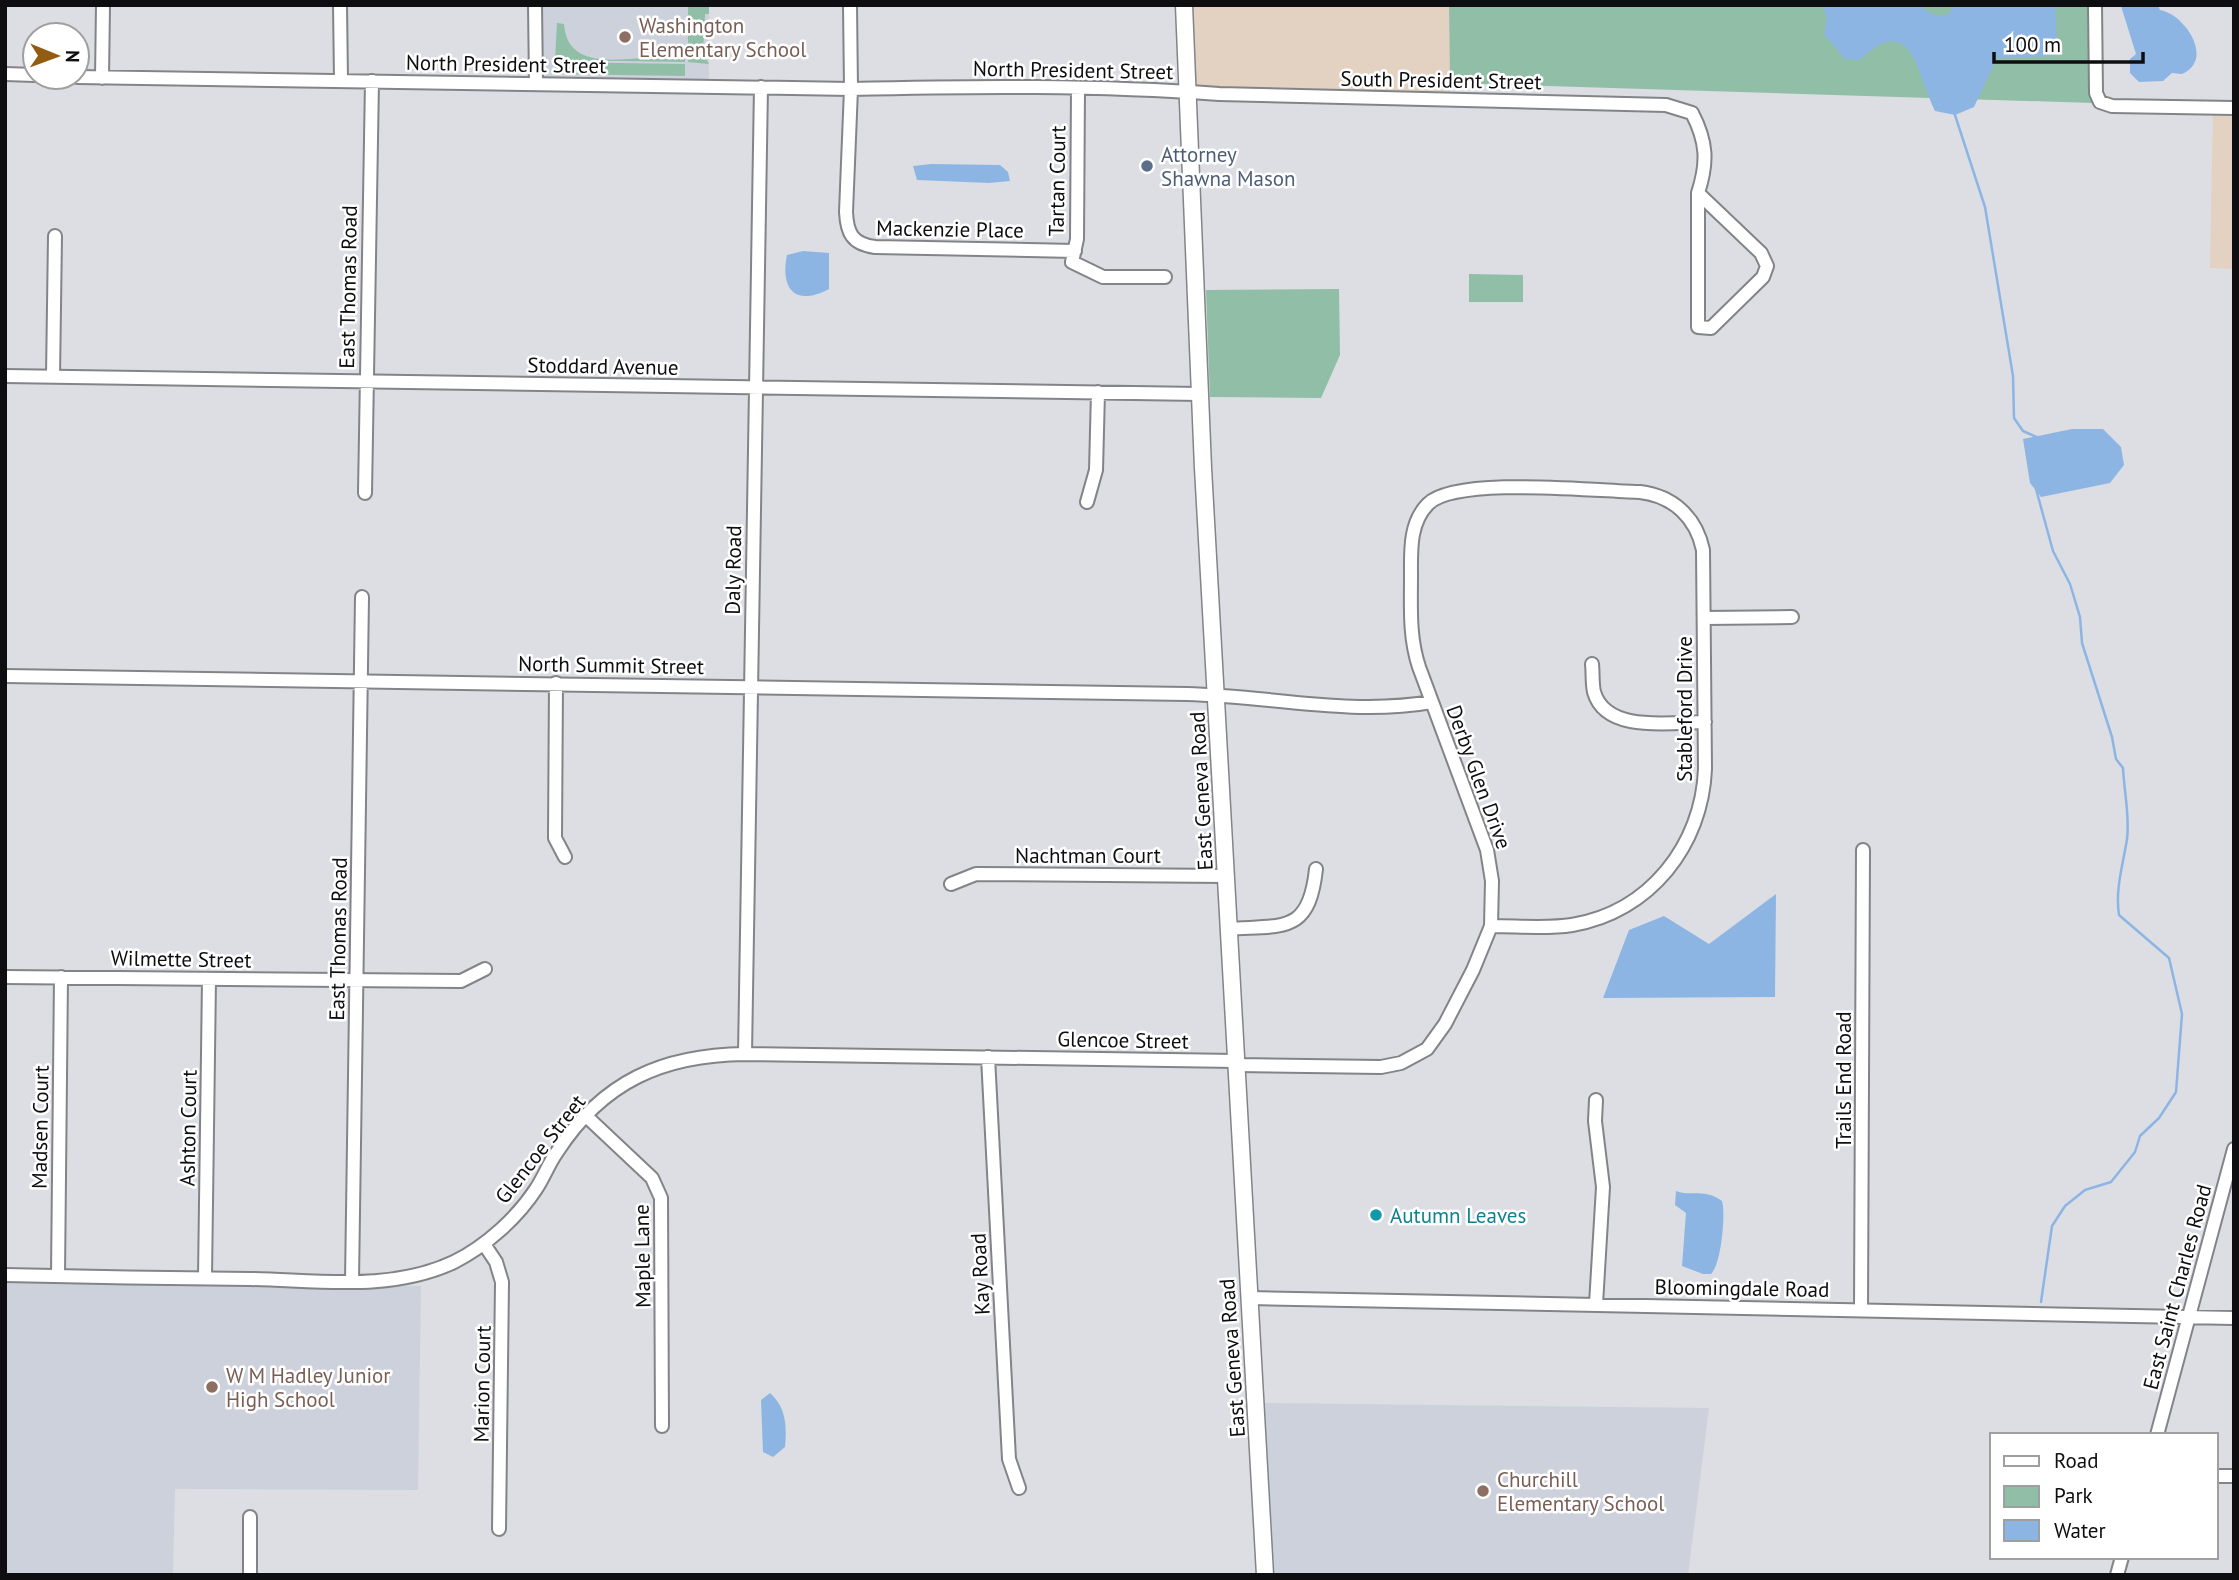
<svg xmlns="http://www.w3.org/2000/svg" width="2239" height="1580" viewBox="0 0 2239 1580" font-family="'PT Sans',sans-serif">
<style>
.commercial{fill:#e3d1c1}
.built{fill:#ccd1dc}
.green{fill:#91bea7}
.water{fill:#8db5e4}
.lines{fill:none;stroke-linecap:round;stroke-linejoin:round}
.stream{stroke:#8db5e4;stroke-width:2.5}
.minor-casing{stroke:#828487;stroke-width:16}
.major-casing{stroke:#828487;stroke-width:19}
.minor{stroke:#fff;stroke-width:12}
.major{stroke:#fff;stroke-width:16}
.education-dot{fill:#8d6e63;stroke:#fff;stroke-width:2.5}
.service-dot{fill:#5c6f8a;stroke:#fff;stroke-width:2.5}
.culture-dot{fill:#0f9aa8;stroke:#fff;stroke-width:2.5}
.labels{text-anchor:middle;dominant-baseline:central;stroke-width:5;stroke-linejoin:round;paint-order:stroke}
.education-label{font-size:21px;fill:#785e54;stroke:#fff;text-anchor:start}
.street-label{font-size:21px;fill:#0e0e10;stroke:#fff}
.service-label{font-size:21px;fill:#4e5e75;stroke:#fff;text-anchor:start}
.culture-label{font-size:21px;fill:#0d838f;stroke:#fff;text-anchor:start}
</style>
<rect width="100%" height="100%" fill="#dcdee3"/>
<path class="commercial" d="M 1191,5 L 1449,5 L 1450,95 L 1192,89 Z
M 2213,112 L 2234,113 L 2234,269 L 2210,268 Z"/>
<path class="built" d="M 541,5 L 709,5 L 709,83 L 542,77 Z
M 5,1280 L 421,1286 L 418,1490 L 175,1489 L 173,1575 L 5,1575 Z
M 1262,1403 L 1709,1408 L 1688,1575 L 1272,1575 Z"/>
<path class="green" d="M 688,5 L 709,5 L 709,14 L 705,14 L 703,54 L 709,64 L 688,62 Z
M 1449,5 L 2092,5 L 2093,103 L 1450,83 Z
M 557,23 L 564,24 C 567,72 623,58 657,57 L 663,51 L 685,50 L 685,62 L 555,60 Z
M 555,62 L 685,64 L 685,76 L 555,74 Z
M 1469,274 L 1523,275 L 1523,302 L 1469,302 Z
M 1339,289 L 1340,355 L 1321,398 L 1210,397 L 1206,290 Z"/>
<path class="water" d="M 1822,5 L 1920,5 C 1929,14 1937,18 1949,14 L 1954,5 L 2055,5 L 2057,43 L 2051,56 L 1997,58 L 1974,107 L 1955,115 L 1935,111 C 1917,75 1912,9 1860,60 L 1845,59 L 1824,34 L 1827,18 Z
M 2158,5 L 2160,10 C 2185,14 2215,60 2182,74 L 2172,73 L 2163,81 L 2139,82 L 2130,73 L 2130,59 L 2136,54 L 2121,6 Z
M 931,164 L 1000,165 L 1008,172 L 1010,181 L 989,183 L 917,180 L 913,166 Z
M 803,251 L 829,253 L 829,289 C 795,307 780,289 787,255 Z
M 2072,429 L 2103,429 L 2121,447 L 2124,465 L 2110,483 L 2041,497 L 2030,483 L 2023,439 Z
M 1776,894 L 1775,997 L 1603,998 L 1629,930 L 1664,916 L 1709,944 Z
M 1676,1191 C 1691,1197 1704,1188 1722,1201 C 1726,1214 1721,1265 1711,1274 L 1703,1274 L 1682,1266 L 1686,1213 L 1675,1205 Z
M 770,1393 C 786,1407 787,1426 785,1447 L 773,1457 L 763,1452 L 761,1400 Z"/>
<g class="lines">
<path class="stream" d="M 1955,115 L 1985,207 L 2013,376 L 2014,418 L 2023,431 L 2041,439
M 2036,489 L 2053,551 L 2070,584 L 2080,617 L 2082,643 L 2112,737 L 2116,759 L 2123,768 C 2124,791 2130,817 2127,839 C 2123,865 2115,889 2119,915 L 2169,958 L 2182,1014 L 2176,1092 L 2159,1118 L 2140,1136 L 2135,1152 L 2111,1182 L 2085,1190 L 2065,1206 L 2052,1226 L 2041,1302"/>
<g class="minor-casing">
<path id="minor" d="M 340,5 L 341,80
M 535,5 L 536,82
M 850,5 L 851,89 L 846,212 C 847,233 852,244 875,247 L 1075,251
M 2095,5 L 2096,93 L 2100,102 L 2112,106 L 2234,108
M 5,74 L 35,75
M 77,77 L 851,89 C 974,86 1097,85 1219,94 L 1666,105 L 1692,113 C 1707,142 1708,162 1698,193 L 1761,253 L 1767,266 L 1763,277 L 1711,328 L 1698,327 L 1698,193
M 102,78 L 103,5
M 1078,88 L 1077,239 L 1072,262 L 1103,277 L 1165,277
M 5,376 L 1200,394
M 53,377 L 55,236
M 365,493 L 372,81
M 1087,502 L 1096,470 L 1098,392
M 1704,618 L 1792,617
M 1592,664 C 1593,673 1592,683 1594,692 C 1606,734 1672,722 1705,722
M 5,676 L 1187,694 C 1269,696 1350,716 1432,702
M 556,683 L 555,838 L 565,857
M 951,884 L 976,874 L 1226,876
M 1229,929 C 1284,925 1309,934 1316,869
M 5,977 L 461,981 L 485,969
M 745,1054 L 761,87
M 988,1057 L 1009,1459 L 1019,1488
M 1236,1065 L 1381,1067 L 1401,1063 L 1427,1049 L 1445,1024 L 1473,970 L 1491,926 L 1492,881 L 1487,850 L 1419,667 C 1409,637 1411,607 1411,576 C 1411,552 1409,523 1428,504 C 1456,476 1597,491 1640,492 C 1673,496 1696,517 1703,550 L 1705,769 C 1702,845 1650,912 1572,925 C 1546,929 1518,926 1491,926
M 1596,1100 L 1595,1121 L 1603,1187 L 1596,1304
M 585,1115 L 652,1178 L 661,1198 L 662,1426
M 484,1244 L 496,1262 L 502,1282 L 499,1529
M 5,1275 C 87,1277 168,1278 250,1279 C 317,1280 391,1292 454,1262 C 486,1246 517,1218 536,1189 C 544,1177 549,1163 557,1152 C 603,1081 663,1055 745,1054 L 1236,1061
M 58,1276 L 61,977
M 205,1278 L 209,979
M 352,1281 L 362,597
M 1250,1298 L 2234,1318
M 1861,1310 L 1863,850
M 2157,1435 L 2234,1149
M 2216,1476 L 2234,1476
M 250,1575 L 250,1517
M 2117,1575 L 2122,1557"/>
</g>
<g class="major-casing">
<path id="major" d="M 1184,5 L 1203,468 L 1265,1575"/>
</g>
<use href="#minor" class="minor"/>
<use href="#major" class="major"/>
</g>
<g class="education-dot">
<circle cx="625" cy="37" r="7"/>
<circle cx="212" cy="1387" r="7"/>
<circle cx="1483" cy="1491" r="7"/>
</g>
<circle class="service-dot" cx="1147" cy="166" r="7"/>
<circle class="culture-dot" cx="1376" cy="1215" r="7"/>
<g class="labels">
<g class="education-label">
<text x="639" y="25">Washington<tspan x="639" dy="24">Elementary School</tspan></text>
<text x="226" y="1375">W M Hadley Junior<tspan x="226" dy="24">High School</tspan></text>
<text x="1497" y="1479">Churchill<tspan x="1497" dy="24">Elementary School</tspan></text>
</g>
<g class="street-label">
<text transform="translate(506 64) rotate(1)">North President Street</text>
<text transform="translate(1073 70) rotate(1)">North President Street</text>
<text transform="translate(1441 80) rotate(1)">South President Street</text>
<text transform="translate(1057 181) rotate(-89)">Tartan Court</text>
<text transform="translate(950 229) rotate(1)">Mackenzie Place</text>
<text transform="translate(348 287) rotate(-89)">East Thomas Road</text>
<text transform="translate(603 366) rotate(1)">Stoddard Avenue</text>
<text transform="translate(733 570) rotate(-89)">Daly Road</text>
<text transform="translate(611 665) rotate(1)">North Summit Street</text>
<text transform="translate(1684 709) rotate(-90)">Stableford Drive</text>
<text transform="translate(1479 777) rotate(70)">Derby Glen Drive</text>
<text transform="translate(1201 791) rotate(-93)">East Geneva Road</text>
<text x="1088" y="855">Nachtman Court</text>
<text transform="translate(338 939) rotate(-89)">East Thomas Road</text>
<text transform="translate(181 959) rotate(1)">Wilmette Street</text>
<text transform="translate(1123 1040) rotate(1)">Glencoe Street</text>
<text transform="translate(1843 1080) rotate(-90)">Trails End Road</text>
<text transform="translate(40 1127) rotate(-89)">Madsen Court</text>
<text transform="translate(188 1128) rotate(-89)">Ashton Court</text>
<text transform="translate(540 1149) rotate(-52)">Glencoe Street</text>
<text transform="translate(642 1256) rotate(-91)">Maple Lane</text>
<text transform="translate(980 1274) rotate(-93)">Kay Road</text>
<text transform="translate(2177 1287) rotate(-75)">East Saint Charles Road</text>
<text transform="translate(1742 1288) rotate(1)">Bloomingdale Road</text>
<text transform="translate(1232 1358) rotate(-94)">East Geneva Road</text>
<text transform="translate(482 1384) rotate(-89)">Marion Court</text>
</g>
<g class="service-label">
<text x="1161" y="154">Attorney<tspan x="1161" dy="24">Shawna Mason</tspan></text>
</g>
<g class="culture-label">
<text x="1390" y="1215">Autumn Leaves</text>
</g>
</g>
<rect width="2239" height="1580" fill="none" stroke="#0e0e10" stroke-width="14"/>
<rect x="1990" y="1433" width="228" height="126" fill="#ffffff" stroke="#9f9f9f" stroke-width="2"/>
<rect x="2004" y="1456" width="35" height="10" fill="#ffffff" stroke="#9f9f9f" stroke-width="2"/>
<text x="2054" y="1468" font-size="21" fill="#0e0e10">Road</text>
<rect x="2004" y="1486" width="35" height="21" fill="#91bea7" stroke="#9f9f9f" stroke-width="2"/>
<text x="2054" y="1503" font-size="21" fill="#0e0e10">Park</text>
<rect x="2004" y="1520" width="35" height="21" fill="#8db5e4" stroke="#9f9f9f" stroke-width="2"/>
<text x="2054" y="1538" font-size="21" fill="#0e0e10">Water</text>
<g transform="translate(56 56) rotate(91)"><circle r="33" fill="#ffffff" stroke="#9f9f9f" stroke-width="2"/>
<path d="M0-5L12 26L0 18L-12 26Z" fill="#925d11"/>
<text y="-10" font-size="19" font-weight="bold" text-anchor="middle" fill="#0e0e10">N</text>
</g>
<path d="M1994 52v10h149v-10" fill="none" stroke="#0e0e10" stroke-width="3.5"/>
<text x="2004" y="52" font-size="21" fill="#0e0e10" stroke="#ffffff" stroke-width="5" paint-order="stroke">100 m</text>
</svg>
